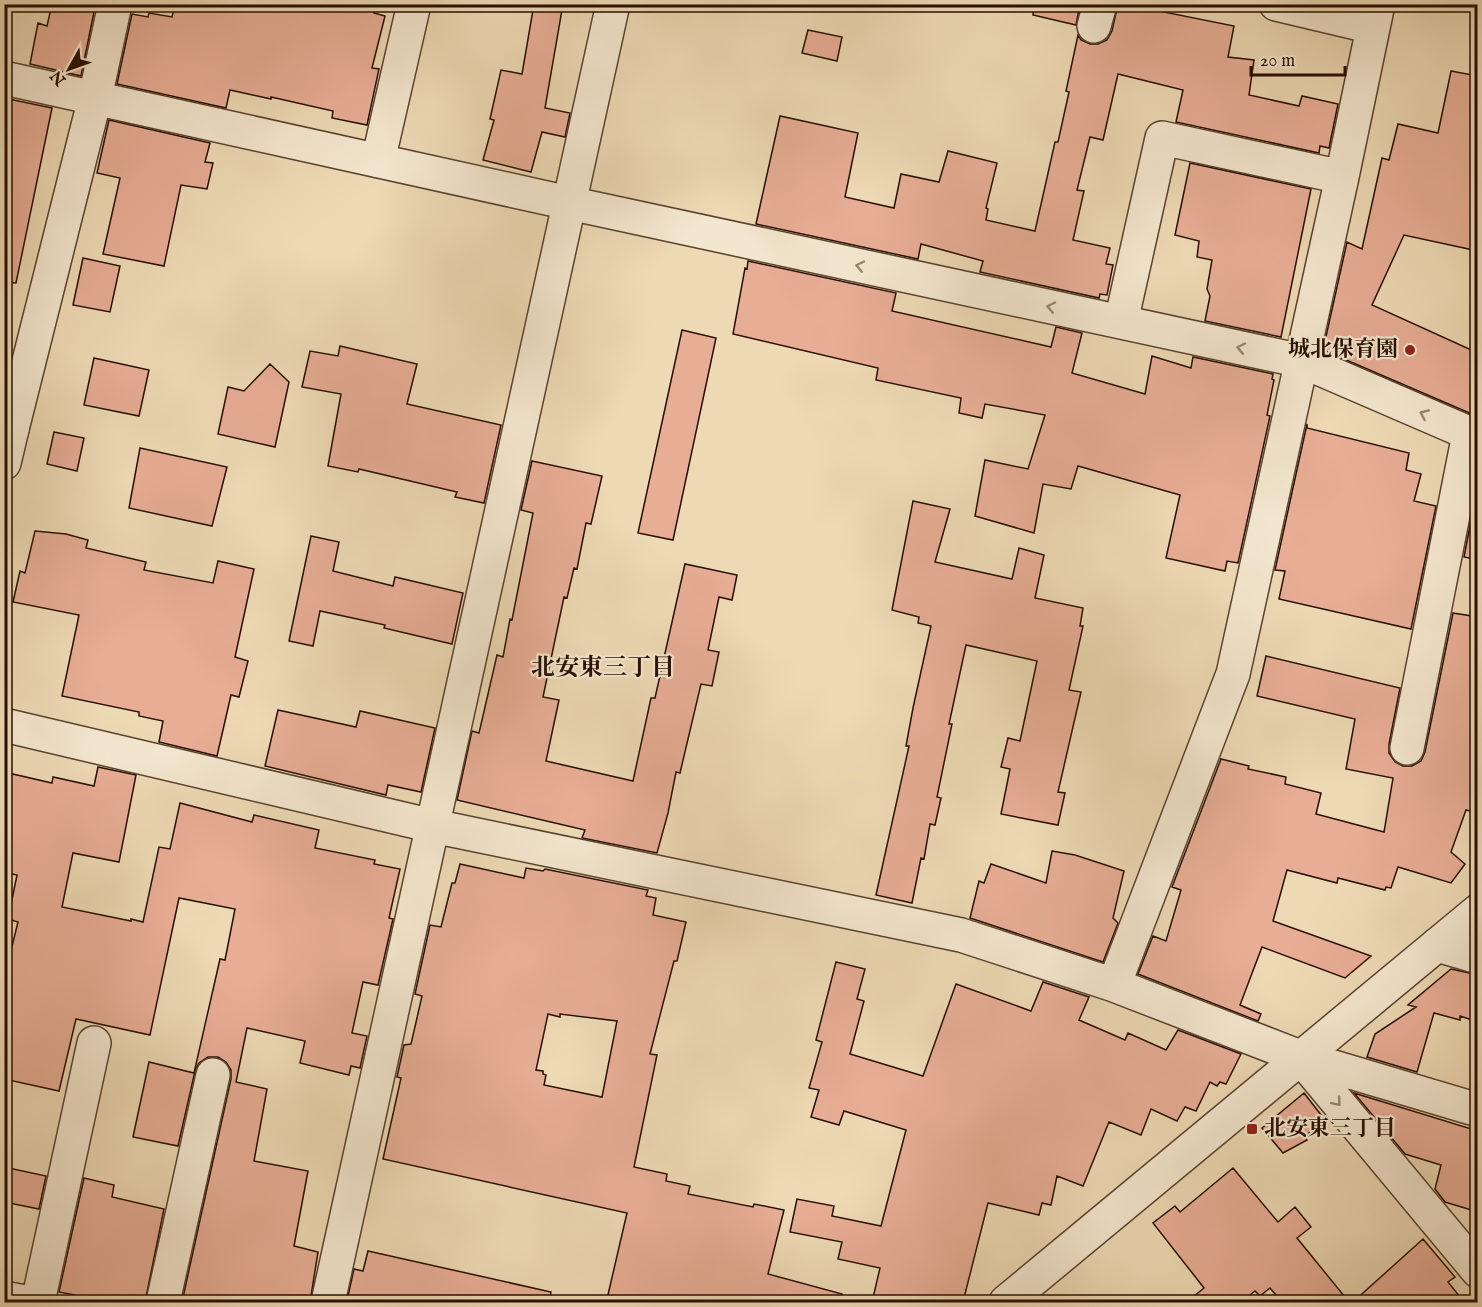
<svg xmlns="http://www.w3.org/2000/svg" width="1482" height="1307" viewBox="0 0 1482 1307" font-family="'IM FELL English','Noto Serif JP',serif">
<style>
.building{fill:#e7ad95;stroke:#270f01;stroke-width:1.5;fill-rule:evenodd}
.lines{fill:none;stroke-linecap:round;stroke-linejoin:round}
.minor-casing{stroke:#58422e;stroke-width:36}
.tertiary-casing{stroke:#58422e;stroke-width:36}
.minor{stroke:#f3e6ce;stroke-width:33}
.tertiary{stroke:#f3e6ce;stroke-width:33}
.oneway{stroke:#978572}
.poi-dot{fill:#8f2418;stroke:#f3e6ce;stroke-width:2}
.labels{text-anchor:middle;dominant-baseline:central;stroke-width:4.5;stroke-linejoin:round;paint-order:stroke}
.poi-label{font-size:22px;font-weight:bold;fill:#270f01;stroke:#f3e6ce;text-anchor:end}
.neighbourhood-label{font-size:24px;font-weight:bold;fill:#270f01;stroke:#f3e6ce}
</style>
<rect width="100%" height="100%" fill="#edd9b4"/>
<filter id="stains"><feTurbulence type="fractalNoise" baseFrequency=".00333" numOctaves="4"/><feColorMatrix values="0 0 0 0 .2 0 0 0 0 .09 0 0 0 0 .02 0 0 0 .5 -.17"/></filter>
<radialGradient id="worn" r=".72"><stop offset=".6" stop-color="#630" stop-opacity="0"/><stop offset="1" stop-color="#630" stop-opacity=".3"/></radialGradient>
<path class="building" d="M 52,4 L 79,4 L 95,7 L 81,76 L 30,64 L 38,23 L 47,26 Z
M 175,4 L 377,4 L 374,13 L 385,16 L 372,68 L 379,69 L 367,125 L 332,118 L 333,111 L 271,97 L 271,99 L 230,90 L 226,108 L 117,84 L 132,14 L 148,17 L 149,13 L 172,17 Z
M 534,4 L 563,4 L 545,108 L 570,113 L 565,137 L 542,132 L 531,172 L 483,160 L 494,120 L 490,119 L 501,70 L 522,74 Z
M 1034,4 L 1080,4 L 1076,25 L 1033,15 Z
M 1118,4 L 1145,4 L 1144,8 L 1234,26 L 1228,57 L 1254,60 L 1249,95 L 1299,106 L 1302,96 L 1338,104 L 1329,148 L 1320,146 L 1319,153 L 1176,122 L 1183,90 L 1118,74 L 1103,140 L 1090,137 L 1077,190 L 1084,191 L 1073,240 L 1110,248 L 1106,264 L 1113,265 L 1107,295 L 1100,294 L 1099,298 L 980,272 L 983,261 L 921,244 L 918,259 L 756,224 L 780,116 L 858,133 L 845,197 L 894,208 L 901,174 L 939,182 L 948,151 L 997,163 L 986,208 L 988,209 L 986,220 L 1035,231 L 1055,142 L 1058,142 L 1069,92 L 1066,91 L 1078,35 L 1081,40 L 1090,44 L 1098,44 L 1107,40 L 1112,31 Z
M 808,30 L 842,37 L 837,61 L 802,53 Z
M 1451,71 L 1478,76 L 1478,251 L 1404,235 L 1372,305 L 1478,353 L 1478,400 L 1474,415 L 1323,350 L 1347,242 L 1362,249 L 1382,158 L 1389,160 L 1398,124 L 1438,133 Z
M 4,98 L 52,108 L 16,283 L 4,282 Z
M 109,120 L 210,143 L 205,162 L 213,163 L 207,189 L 181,185 L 164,266 L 103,254 L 120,178 L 97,173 Z
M 1190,163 L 1311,189 L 1281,337 L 1205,321 L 1210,296 L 1207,289 L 1212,260 L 1197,257 L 1199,241 L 1175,235 Z
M 83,258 L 120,266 L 110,312 L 73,305 Z
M 748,261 L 896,293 L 892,311 L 1051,347 L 1056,327 L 1082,333 L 1072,373 L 1145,394 L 1152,356 L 1191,368 L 1193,357 L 1273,374 L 1272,379 L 1274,380 L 1267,415 L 1270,416 L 1238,563 L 1227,561 L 1225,571 L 1166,558 L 1180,495 L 1078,466 L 1071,489 L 1043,484 L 1034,533 L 975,516 L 985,460 L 1028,469 L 1045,415 L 985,404 L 982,418 L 959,413 L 961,398 L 876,380 L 878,368 L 733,334 L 745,268 L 747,269 Z
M 682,330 L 716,338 L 673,540 L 638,533 Z
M 340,346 L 417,364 L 407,404 L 501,425 L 484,503 L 455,497 L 457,492 L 359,469 L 358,472 L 328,466 L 341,394 L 302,387 L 310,351 L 338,356 Z
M 94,358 L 149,370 L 139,416 L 84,405 Z
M 270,364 L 289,382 L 275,447 L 218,434 L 228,387 L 244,391 Z
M 1307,424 L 1307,428 L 1409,453 L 1406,470 L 1421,474 L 1414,501 L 1436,506 L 1411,629 L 1279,599 L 1285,571 L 1275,570 Z
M 54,432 L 84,438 L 77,471 L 47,464 Z
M 140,448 L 227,467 L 212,526 L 129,508 Z
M 532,461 L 602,476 L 591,524 L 586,523 L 577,569 L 574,568 L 567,598 L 564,597 L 543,697 L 559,700 L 546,761 L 633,781 L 651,698 L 655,698 L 685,564 L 737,575 L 732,600 L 719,597 L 708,650 L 719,652 L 712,686 L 701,684 L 680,773 L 676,772 L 668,813 L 657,853 L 582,838 L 585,830 L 457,800 L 472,731 L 479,733 L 497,655 L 503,657 L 510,619 L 512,620 L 533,513 L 521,510 Z
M 913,501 L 950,509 L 935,562 L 1012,579 L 1019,548 L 1044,555 L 1035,598 L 1083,608 L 1080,626 L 1083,626 L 1069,690 L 1081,692 L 1058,792 L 1065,793 L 1058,825 L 1001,814 L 1010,769 L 1001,767 L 1008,738 L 1020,741 L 1037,661 L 966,645 L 949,724 L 952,724 L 937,797 L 941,798 L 935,825 L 930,824 L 924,859 L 921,858 L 912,903 L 876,895 L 909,746 L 906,746 L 913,708 L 931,626 L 918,623 L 919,617 L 892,610 Z
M 1472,515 L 1478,516 L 1478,560 L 1464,557 Z
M 35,531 L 66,534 L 88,540 L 86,548 L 146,562 L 144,570 L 213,583 L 218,561 L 254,569 L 235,657 L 248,661 L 239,697 L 231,695 L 217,756 L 159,742 L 163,721 L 139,716 L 139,712 L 62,696 L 79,615 L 13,602 L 20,571 L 25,573 Z
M 311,536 L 339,542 L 333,571 L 393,586 L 395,577 L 463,593 L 452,644 L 384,628 L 385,625 L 320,611 L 313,646 L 289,641 Z
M 1453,613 L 1478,617 L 1478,813 L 1466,810 L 1451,852 L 1465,864 L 1451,883 L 1398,867 L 1391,888 L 1386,887 L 1385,890 L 1338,878 L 1337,883 L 1287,870 L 1273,921 L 1371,956 L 1345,978 L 1262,947 L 1240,1005 L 1261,1014 L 1258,1021 L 1138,974 L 1153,936 L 1166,941 L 1181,890 L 1172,887 L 1221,759 L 1249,766 L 1248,769 L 1286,777 L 1285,784 L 1321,793 L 1316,814 L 1384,832 L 1393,778 L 1346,769 L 1355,719 L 1257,696 L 1266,656 L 1400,688 L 1389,744 L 1389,753 L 1395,762 L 1403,766 L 1412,766 L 1421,761 L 1425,752 Z
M 278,710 L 356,727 L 360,711 L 435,728 L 421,792 L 388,785 L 386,795 L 265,766 Z
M 98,767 L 136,775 L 119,862 L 73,853 L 62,907 L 131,921 L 131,919 L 143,922 L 159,847 L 170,849 L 180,803 L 252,822 L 254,815 L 319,830 L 315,848 L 375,860 L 374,864 L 400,869 L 389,918 L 393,919 L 378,985 L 363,982 L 352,1033 L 367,1036 L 360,1068 L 351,1066 L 349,1075 L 300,1063 L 305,1041 L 247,1028 L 236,1082 L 267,1089 L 254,1161 L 308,1171 L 294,1246 L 318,1252 L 310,1302 L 182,1302 L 231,1079 L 231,1070 L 226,1062 L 218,1057 L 208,1057 L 199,1063 L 195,1071 L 178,1146 L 133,1137 L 149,1062 L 194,1073 L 220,959 L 225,960 L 235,909 L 179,898 L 150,1035 L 76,1019 L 59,1091 L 4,1079 L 4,979 L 18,922 L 8,919 L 17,875 L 4,872 L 4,772 L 52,783 L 53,777 L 94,786 Z
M 1052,851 L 1075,855 L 1124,871 L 1113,918 L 1118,923 L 1103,962 L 970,918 L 979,881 L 984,883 L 991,864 L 1046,883 Z
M 460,864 L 524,878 L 526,868 L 543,871 L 545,869 L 648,890 L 646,896 L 656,898 L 653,915 L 686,922 L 677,961 L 674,961 L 650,1054 L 657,1055 L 634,1167 L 667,1174 L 666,1181 L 690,1186 L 688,1194 L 753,1207 L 754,1204 L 784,1210 L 768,1274 L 842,1294 L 841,1302 L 622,1302 L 607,1299 L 627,1213 L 383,1159 L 401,1078 L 397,1077 L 404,1045 L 411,1044 L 422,996 L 415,994 L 430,925 L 441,927 L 452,883 L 455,883 ZM 548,1014 L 560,1017 L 560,1014 L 617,1021 L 602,1097 L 544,1085 L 546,1075 L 543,1074 L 543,1071 L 536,1070 Z
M 836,962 L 865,969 L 857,999 L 864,1001 L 850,1054 L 923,1076 L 956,984 L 1031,1011 L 1043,982 L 1089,997 L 1079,1020 L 1125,1040 L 1128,1033 L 1166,1050 L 1178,1030 L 1241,1054 L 1226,1084 L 1220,1082 L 1217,1086 L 1210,1082 L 1196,1111 L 1185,1107 L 1177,1121 L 1151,1109 L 1141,1135 L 1109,1122 L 1083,1186 L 1057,1176 L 1051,1205 L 1042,1203 L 1039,1215 L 988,1203 L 963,1302 L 872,1302 L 880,1268 L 838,1259 L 842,1242 L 790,1232 L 797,1199 L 834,1206 L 832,1216 L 881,1226 L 906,1130 L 844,1111 L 839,1125 L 811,1117 L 819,1090 L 809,1088 L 822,1042 L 816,1040 Z
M 1451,969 L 1478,975 L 1478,1000 L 1472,1020 L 1460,1016 L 1460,1020 L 1434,1013 L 1417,1072 L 1367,1057 L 1375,1034 L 1416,1007 L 1408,1005 Z
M 1304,1093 L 1325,1120 L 1304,1137 L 1307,1140 L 1283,1153 L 1262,1128 Z
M 1354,1093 L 1478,1131 L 1478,1212 L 1445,1202 L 1435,1189 L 1441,1165 L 1405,1154 Z
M 4,1167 L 46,1176 L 39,1209 L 4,1202 Z
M 1233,1168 L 1278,1222 L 1295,1207 L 1311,1227 L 1297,1238 L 1349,1302 L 1282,1302 L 1270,1288 L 1260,1296 L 1255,1291 L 1241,1302 L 1187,1302 L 1204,1288 L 1153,1223 L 1175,1206 L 1180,1212 Z
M 84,1178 L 114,1185 L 112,1197 L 164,1209 L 145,1302 L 73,1302 L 75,1295 L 59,1292 Z
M 1423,1239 L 1455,1277 L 1448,1282 L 1464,1302 L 1353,1302 Z
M 368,1251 L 551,1292 L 549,1302 L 376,1302 L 348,1296 L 354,1269 L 363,1271 Z"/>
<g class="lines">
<g class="minor-casing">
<path id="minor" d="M 1276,4 L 1373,27
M 1094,26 L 1100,4
M 4,78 L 569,203 L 1302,361 L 1478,437
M 378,161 L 414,4
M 1121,322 L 1162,138 L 1342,177
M 4,428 L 12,429 L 95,98 L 115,4
M 4,725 L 433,826 L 961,935 L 1114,985 L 1300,1057 L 1478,1110
M 1407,748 L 1469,434
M 1437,945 L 1478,957
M 1114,985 L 1233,674 L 1342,177 L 1378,4
M 1300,1057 L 1478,1271
M 4,1298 L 24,1302
M 38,1302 L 94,1043
M 163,1302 L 213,1075
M 328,1302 L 613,4"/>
</g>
<g class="tertiary-casing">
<path id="tertiary" d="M 4,463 L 12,429
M 1006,1302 L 1478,911"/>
</g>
<use href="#minor" class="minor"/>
<use href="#tertiary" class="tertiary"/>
</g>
<defs><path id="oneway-chevron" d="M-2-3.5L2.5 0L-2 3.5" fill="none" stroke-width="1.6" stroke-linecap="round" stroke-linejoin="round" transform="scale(1.5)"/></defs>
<g class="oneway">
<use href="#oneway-chevron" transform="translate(860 266) rotate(-168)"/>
<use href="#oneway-chevron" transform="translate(1051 307) rotate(-168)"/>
<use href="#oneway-chevron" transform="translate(1241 348) rotate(-168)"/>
<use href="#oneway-chevron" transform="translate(1424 414) rotate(-156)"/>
<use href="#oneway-chevron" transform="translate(1337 1102) rotate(50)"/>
</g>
<g class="poi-dot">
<circle cx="1410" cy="350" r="6"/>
<rect x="1246" y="1123" width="12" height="12" rx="3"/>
</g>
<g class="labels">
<g class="poi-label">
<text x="1398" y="350">城北保育園</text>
<text x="1264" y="1129" text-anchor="start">北安東三丁目</text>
</g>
<g class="neighbourhood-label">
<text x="603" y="668">北安東三丁目</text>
</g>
</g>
<rect width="1482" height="1307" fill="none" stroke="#edd9b4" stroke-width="24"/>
<rect x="6" y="6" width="1470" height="1295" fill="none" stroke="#270f01" stroke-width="3"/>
<rect x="12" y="12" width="1458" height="1283" fill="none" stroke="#270f01" stroke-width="1.5"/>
<g transform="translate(69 69) rotate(230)" stroke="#f3e6ce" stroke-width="4.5" paint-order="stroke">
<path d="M0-4.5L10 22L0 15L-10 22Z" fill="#270f01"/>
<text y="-9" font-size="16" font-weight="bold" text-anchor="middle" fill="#270f01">N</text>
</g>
<path d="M1251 66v9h94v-9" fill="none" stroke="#270f01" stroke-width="3"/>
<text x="1260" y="66" font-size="18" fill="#270f01" stroke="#f3e6ce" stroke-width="4.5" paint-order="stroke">20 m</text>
<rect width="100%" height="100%" filter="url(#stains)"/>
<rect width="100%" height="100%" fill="url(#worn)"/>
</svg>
